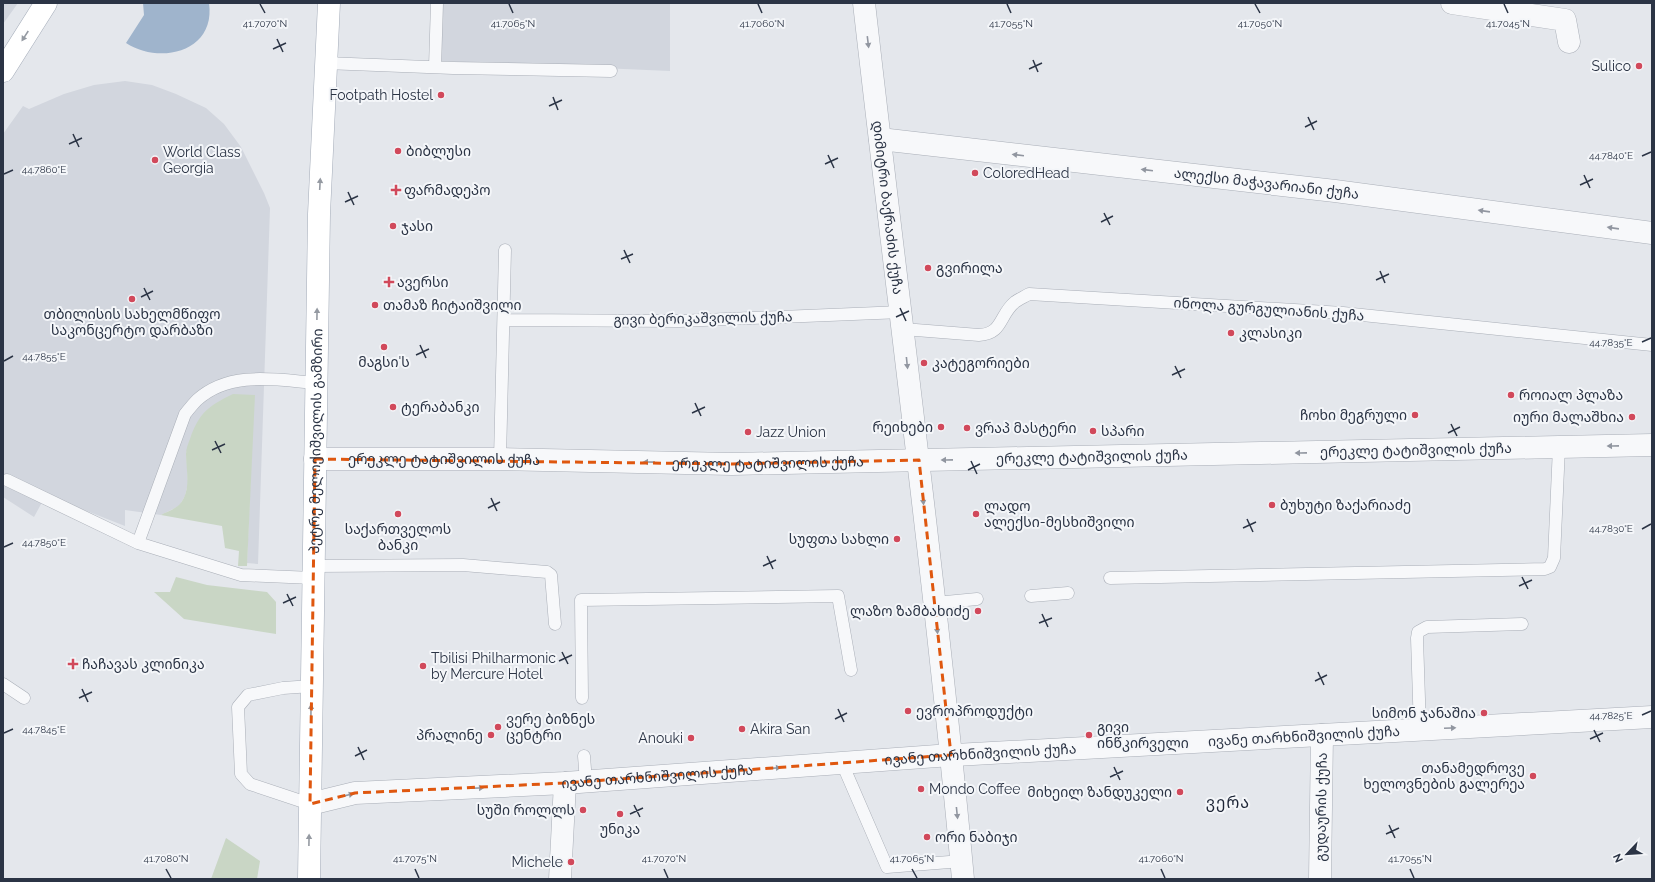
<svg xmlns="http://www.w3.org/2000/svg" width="1655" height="882" viewBox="0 0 1655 882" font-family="Raleway,'Noto Sans Georgian',sans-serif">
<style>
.built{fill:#d2d6de}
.green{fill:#c9d6c5}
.water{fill:#9fb4cc}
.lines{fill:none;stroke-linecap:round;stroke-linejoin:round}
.service-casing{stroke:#a9aeb7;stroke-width:13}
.minor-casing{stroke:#a9aeb7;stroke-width:23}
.primary-casing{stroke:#a3abb8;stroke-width:23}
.service{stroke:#f7f8fa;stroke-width:12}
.minor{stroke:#f7f8fa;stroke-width:22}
.primary{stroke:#fff;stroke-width:22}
.oneway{fill:#959aa2}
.oneway2{fill:#9196a0}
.marked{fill:none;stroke:#df570f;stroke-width:3;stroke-dasharray:8 5;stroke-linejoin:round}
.ticks{fill:none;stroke:#2b3445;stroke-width:1.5}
.poi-dot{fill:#d1495b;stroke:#f4f6f9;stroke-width:1.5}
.labels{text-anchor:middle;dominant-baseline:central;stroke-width:4;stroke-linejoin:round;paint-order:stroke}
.poi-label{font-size:14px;fill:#2b3445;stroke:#f4f6f9;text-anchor:start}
.street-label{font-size:14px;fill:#2b3445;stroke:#f4f6f9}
.quarter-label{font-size:16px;letter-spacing:1px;fill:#1d2536;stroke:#f4f6f9}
.ticks-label{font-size:10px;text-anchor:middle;fill:#2b3445;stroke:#f4f6f9;stroke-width:4;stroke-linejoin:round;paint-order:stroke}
</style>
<rect width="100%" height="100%" fill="#e4e7ec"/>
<path class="built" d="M 3,3 L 18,3 L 3,24 Z
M 443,3 L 670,3 L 670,71 L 441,61 Z
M 125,81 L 152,85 L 176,94 L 206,108 L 224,124 L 241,147 L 264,193 L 270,208 L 258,564 L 247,563 L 254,395 L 186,452 L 188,483 L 185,496 L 179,506 L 161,515 L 125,510 L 125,526 L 46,495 L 34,517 L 3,497 L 3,134 L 23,106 L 29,109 L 64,94 L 94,85 Z"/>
<path class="green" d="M 233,394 L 255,395 L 247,566 L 238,566 L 239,551 L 225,548 L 222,526 L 161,515 C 166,512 175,509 179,505 C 192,491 186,471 186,454 C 186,449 188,444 190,439 C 199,413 208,406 233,394 Z
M 176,577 L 207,585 L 267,592 L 276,602 L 276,634 L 184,619 L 154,592 L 170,592 Z
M 226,838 L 260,861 L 257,879 L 211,879 Z"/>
<path class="water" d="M 143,3 L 209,3 C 216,52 160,65 126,43 L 144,15 Z"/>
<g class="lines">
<g class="service-casing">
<path id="service" d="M 325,63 L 453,68 L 611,71
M 435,67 L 437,3
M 504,320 L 679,321 L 902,312
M 903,329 L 979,335 C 1003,334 999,315 1015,302 C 1019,299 1024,297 1029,294 L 1343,313 L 1652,345
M 500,459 L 505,250
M 7,480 L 138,543 L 241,575 L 313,578
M 138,543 L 185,414 C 189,409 193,404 197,400 C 230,370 277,380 316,383
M 314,566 L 463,565 L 547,572 L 551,575 L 555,624
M 1110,578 L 1545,569 L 1550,567 L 1554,558 L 1559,447
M 1031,596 L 1068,593
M 935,603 L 977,599
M 3,684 L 24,698
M 582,698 L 581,600 L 838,596 L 851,670
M 1420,730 L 1417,638 L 1418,632 L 1427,627 L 1522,624
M 584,756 L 586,782
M 842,763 L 887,867 L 962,861
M 310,804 L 250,784 L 241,774 L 238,707 L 248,695 L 283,688 L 312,686"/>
</g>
<g class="minor-casing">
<g id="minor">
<path id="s1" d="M 864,3 C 897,295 936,586 963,879"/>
<path d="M 1452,3 L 1565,20 L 1569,42"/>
<path id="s2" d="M 880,139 L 1335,191 L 1652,233"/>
<path id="s3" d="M 315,459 L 500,459 L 732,464 L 1652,445"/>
<path id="s4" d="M 310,804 L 355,793 L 565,783 L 937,756 L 1652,717"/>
<path d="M 560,879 L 565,783"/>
<path id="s5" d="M 1320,879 L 1322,735"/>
</g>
</g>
<g class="primary-casing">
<g id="primary">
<path d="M 3,71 L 46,3"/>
<path id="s6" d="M 309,879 L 319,214 L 329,3"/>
</g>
</g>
<use href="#service" class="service"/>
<use href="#minor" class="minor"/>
<use href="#primary" class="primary"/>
</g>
<defs><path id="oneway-solid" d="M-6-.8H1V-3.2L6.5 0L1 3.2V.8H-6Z"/></defs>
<g class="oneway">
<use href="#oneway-solid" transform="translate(25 36) rotate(123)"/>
<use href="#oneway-solid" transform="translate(320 184) rotate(-87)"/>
<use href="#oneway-solid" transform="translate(317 314) rotate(-89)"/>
<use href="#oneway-solid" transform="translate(311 710) rotate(-89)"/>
<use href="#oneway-solid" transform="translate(309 840) rotate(-89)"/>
</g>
<g class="oneway2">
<use href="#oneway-solid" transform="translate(868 42) rotate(83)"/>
<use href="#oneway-solid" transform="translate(1018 155) rotate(-173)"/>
<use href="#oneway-solid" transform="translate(1147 170) rotate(-173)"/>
<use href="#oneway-solid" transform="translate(1484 211) rotate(-172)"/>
<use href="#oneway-solid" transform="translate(1613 228) rotate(-172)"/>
<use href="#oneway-solid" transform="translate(907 363) rotate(84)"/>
<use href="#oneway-solid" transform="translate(1613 446) rotate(179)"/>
<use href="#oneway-solid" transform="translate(1301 453) rotate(179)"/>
<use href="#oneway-solid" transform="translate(947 460) rotate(179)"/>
<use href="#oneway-solid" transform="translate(649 462) rotate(-179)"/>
<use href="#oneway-solid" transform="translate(923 499) rotate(84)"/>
<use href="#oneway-solid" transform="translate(937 628) rotate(84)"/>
<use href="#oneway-solid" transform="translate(1450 728) rotate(-3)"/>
<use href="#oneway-solid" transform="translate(775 768) rotate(-4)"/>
<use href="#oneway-solid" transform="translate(478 788) rotate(-3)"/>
<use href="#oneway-solid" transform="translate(348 795) rotate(-13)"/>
<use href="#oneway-solid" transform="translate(957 813) rotate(84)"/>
</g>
<path class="marked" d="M 315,459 L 732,464 L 919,460 L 951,755 L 565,783 L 355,793 L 310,804 Z"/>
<path class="ticks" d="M 260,4 L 265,13M 509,4 L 513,13M 758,4 L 762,13M 1007,4 L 1011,13M 1255,4 L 1260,13M 1504,4 L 1508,13M 277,39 L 283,52M 273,49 L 286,43M 1033,60 L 1038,72M 1029,69 L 1042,63M 553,97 L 558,110M 549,106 L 562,100M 1308,117 L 1314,130M 1305,127 L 1317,121M 73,134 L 79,147M 69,144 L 82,138M 828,155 L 834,168M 1642,156 L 1651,152M 825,164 L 838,158M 4,174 L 13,170M 1584,175 L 1590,188M 1580,185 L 1593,179M 348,192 L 354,205M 345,202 L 358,196M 1104,213 L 1110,225M 1101,222 L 1113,216M 624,250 L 630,263M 621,259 L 633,254M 1380,271 L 1385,283M 1376,280 L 1389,274M 144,288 L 150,300M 141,297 L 153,291M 900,308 L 906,321M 896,317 L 909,311M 1642,342 L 1651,338M 420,345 L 426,358M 416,355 L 429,349M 4,361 L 13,356M 1175,366 L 1181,378M 1172,375 L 1185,369M 695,403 L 701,416M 692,413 L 705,407M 1451,424 L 1457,436M 1448,433 L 1460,427M 215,441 L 221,453M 212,450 L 225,444M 971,461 L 977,474M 968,470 L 980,464M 491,498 L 497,511M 488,508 L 500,502M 1247,519 L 1253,532M 1243,528 L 1256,522M 1642,529 L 1651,524M 4,547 L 13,543M 767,556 L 773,569M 763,566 L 776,560M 1522,577 L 1528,589M 1519,586 L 1532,580M 287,594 L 293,606M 283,603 L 296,597M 1042,614 L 1048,627M 1039,623 L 1052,618M 562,652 L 568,664M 559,661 L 572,655M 1318,672 L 1324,685M 1315,681 L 1327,675M 82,689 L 88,702M 79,698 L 92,692M 838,709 L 844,722M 1642,715 L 1651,711M 835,719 L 847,713M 1594,730 L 1600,742M 4,733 L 13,729M 1590,739 L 1603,733M 358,747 L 364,760M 355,756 L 367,750M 1114,767 L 1120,780M 1110,777 L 1123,771M 634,805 L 640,817M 630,814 L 643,808M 1389,825 L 1395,838M 1386,834 L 1399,828M 166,869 L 171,878M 415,869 L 419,878M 664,869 L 668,878M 912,869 L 917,878M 1161,869 L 1165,878M 1410,869 L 1414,878"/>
<g class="poi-dot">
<circle cx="1639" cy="66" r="4"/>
<circle cx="441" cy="95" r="4"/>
<circle cx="398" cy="151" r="4"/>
<circle cx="155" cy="160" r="4"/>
<circle cx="975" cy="173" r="4"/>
<path d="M394 184h4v4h4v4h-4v4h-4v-4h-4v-4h4z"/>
<circle cx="393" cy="226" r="4"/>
<circle cx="928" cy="268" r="4"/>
<path d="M387 276h4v4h4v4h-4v4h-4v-4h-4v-4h4z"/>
<circle cx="132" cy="299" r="4"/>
<circle cx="375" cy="305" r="4"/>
<circle cx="1231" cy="333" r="4"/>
<circle cx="384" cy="347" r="4"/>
<circle cx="924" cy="363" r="4"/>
<circle cx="1511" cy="395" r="4"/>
<circle cx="393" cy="407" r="4"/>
<circle cx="1415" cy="415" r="4"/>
<circle cx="1632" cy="417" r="4"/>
<circle cx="941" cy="427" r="4"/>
<circle cx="967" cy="428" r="4"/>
<circle cx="1093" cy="431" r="4"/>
<circle cx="748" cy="432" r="4"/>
<circle cx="1272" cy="505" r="4"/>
<circle cx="398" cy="514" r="4"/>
<circle cx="976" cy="514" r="4"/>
<circle cx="897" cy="539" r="4"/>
<circle cx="978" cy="611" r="4"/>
<path d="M71 658h4v4h4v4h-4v4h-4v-4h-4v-4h4z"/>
<circle cx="423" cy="666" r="4"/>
<circle cx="908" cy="711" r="4"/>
<circle cx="1484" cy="713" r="4"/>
<circle cx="498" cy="727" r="4"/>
<circle cx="742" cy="729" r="4"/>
<circle cx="491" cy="735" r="4"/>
<circle cx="1089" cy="735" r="4"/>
<circle cx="691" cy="738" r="4"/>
<circle cx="1533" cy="776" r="4"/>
<circle cx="921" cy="789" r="4"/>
<circle cx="1180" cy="792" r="4"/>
<circle cx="583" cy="810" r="4"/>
<circle cx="620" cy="814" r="4"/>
<circle cx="927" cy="837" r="4"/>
<circle cx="571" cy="862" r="4"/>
</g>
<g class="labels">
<g class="poi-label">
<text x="1631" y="66" text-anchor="end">Sulico</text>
<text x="433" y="95" text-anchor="end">Footpath Hostel</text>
<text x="406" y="151">ბიბლუსი</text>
<text x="163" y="152">World Class<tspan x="163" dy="16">Georgia</tspan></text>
<text x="983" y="173">ColoredHead</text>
<text x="404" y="190">ფარმადეპო</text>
<text x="401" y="226">ჯასი</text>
<text x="936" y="268">გვირილა</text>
<text x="397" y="282">ავერსი</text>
<text x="383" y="305">თამაზ ჩიტაიშვილი</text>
<text x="132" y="314" text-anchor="middle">თბილისის სახელმწიფო<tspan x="132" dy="16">საკონცერტო დარბაზი</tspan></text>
<text x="1239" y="333">კლასიკი</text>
<text x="384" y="362" text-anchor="middle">მაგსი'ს</text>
<text x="932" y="363">კატეგორიები</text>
<text x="1519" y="395">როიალ პლაზა</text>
<text x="401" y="407">ტერაბანკი</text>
<text x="1407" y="415" text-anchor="end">ჩოხი მეგრული</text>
<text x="1624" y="417" text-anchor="end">იური მალაშხია</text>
<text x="933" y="427" text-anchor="end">რეიხები</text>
<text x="975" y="428">ვრაპ მასტერი</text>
<text x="1101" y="431">სპარი</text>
<text x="756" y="432">Jazz Union</text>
<text x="1280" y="505">ბუხუტი ზაქარიაძე</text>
<text x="984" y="506">ლადო<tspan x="984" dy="16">ალექსი-მესხიშვილი</tspan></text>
<text x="398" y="529" text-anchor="middle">საქართველოს<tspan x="398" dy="16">ბანკი</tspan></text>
<text x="889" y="539" text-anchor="end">სუფთა სახლი</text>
<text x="970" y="611" text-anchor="end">ლაზო ზამბახიძე</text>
<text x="431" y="658">Tbilisi Philharmonic<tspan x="431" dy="16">by Mercure Hotel</tspan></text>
<text x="82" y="664">ჩაჩავას კლინიკა</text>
<text x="916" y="711">ევროპროდუქტი</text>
<text x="1476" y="713" text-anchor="end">სიმონ ჯანაშია</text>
<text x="506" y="719">ვერე ბიზნეს<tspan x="506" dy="16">ცენტრი</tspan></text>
<text x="1097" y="727">გივი<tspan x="1097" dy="16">ინწკირველი</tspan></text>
<text x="750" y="729">Akira San</text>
<text x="483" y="735" text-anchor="end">პრალინე</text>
<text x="683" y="738" text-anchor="end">Anouki</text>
<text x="1525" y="768" text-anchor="end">თანამედროვე<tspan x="1525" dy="16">ხელოვნების გალერეა</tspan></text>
<text x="929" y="789">Mondo Coffee</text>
<text x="1172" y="792" text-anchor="end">მიხეილ ზანდუკელი</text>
<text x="575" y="810" text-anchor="end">სუში როლლს</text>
<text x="620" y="829" text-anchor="middle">უნიკა</text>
<text x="935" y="837">ორი ნაბიჯი</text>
<text x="563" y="862" text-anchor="end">Michele</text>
</g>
<g class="street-label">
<text stroke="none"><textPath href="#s2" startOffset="389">ალექსი მაჭავარიანი ქუჩა</textPath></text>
<text stroke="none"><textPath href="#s1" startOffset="206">დიმიტრი ბაქრაძის ქუჩა</textPath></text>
<text transform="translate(1269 309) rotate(4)">ინოლა გურგულიანის ქუჩა</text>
<text transform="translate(703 318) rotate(-1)">გივი ბერიკაშვილის ქუჩა</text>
<text stroke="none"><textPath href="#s6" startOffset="438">პეტრე მელიქიშვილის გამზირი</textPath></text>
<text stroke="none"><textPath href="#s3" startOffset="1101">ერეკლე ტატიშვილის ქუჩა</textPath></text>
<text stroke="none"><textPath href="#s3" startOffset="777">ერეკლე ტატიშვილის ქუჩა</textPath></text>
<text stroke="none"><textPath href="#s3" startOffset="129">ერეკლე ტატიშვილის ქუჩა</textPath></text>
<text stroke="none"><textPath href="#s3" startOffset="453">ერეკლე ტატიშვილის ქუჩა</textPath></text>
<text stroke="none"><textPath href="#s4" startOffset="997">ივანე თარხნიშვილის ქუჩა</textPath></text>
<text stroke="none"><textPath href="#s4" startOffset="673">ივანე თარხნიშვილის ქუჩა</textPath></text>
<text stroke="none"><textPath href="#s4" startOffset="349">ივანე თარხნიშვილის ქუჩა</textPath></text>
<text stroke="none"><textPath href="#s5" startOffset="72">გუდაურის ქუჩა</textPath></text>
</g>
<g class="quarter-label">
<text x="1228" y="802">ვერა</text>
</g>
</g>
<g class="ticks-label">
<text x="265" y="27">41.7070°N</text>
<text x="513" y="27">41.7065°N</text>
<text x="762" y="27">41.7060°N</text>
<text x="1011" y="27">41.7055°N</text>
<text x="1260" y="27">41.7050°N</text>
<text x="1508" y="27">41.7045°N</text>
<text x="1611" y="159">44.7840°E</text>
<text x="44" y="173">44.7860°E</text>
<text x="1611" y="346">44.7835°E</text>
<text x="44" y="360">44.7855°E</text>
<text x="1611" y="532">44.7830°E</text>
<text x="44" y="546">44.7850°E</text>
<text x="1611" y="719">44.7825°E</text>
<text x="44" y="733">44.7845°E</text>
<text x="166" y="862">41.7080°N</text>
<text x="415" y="862">41.7075°N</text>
<text x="664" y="862">41.7070°N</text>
<text x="912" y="862">41.7065°N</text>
<text x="1161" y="862">41.7060°N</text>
<text x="1410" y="862">41.7055°N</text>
</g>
<rect width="1655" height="882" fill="none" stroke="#2b3445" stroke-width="8"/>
<g transform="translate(1627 854) rotate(245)" stroke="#f4f6f9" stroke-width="3" paint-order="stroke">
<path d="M0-3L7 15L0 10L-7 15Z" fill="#2b3445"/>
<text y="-6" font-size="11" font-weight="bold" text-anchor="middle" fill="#2b3445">N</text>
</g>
</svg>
